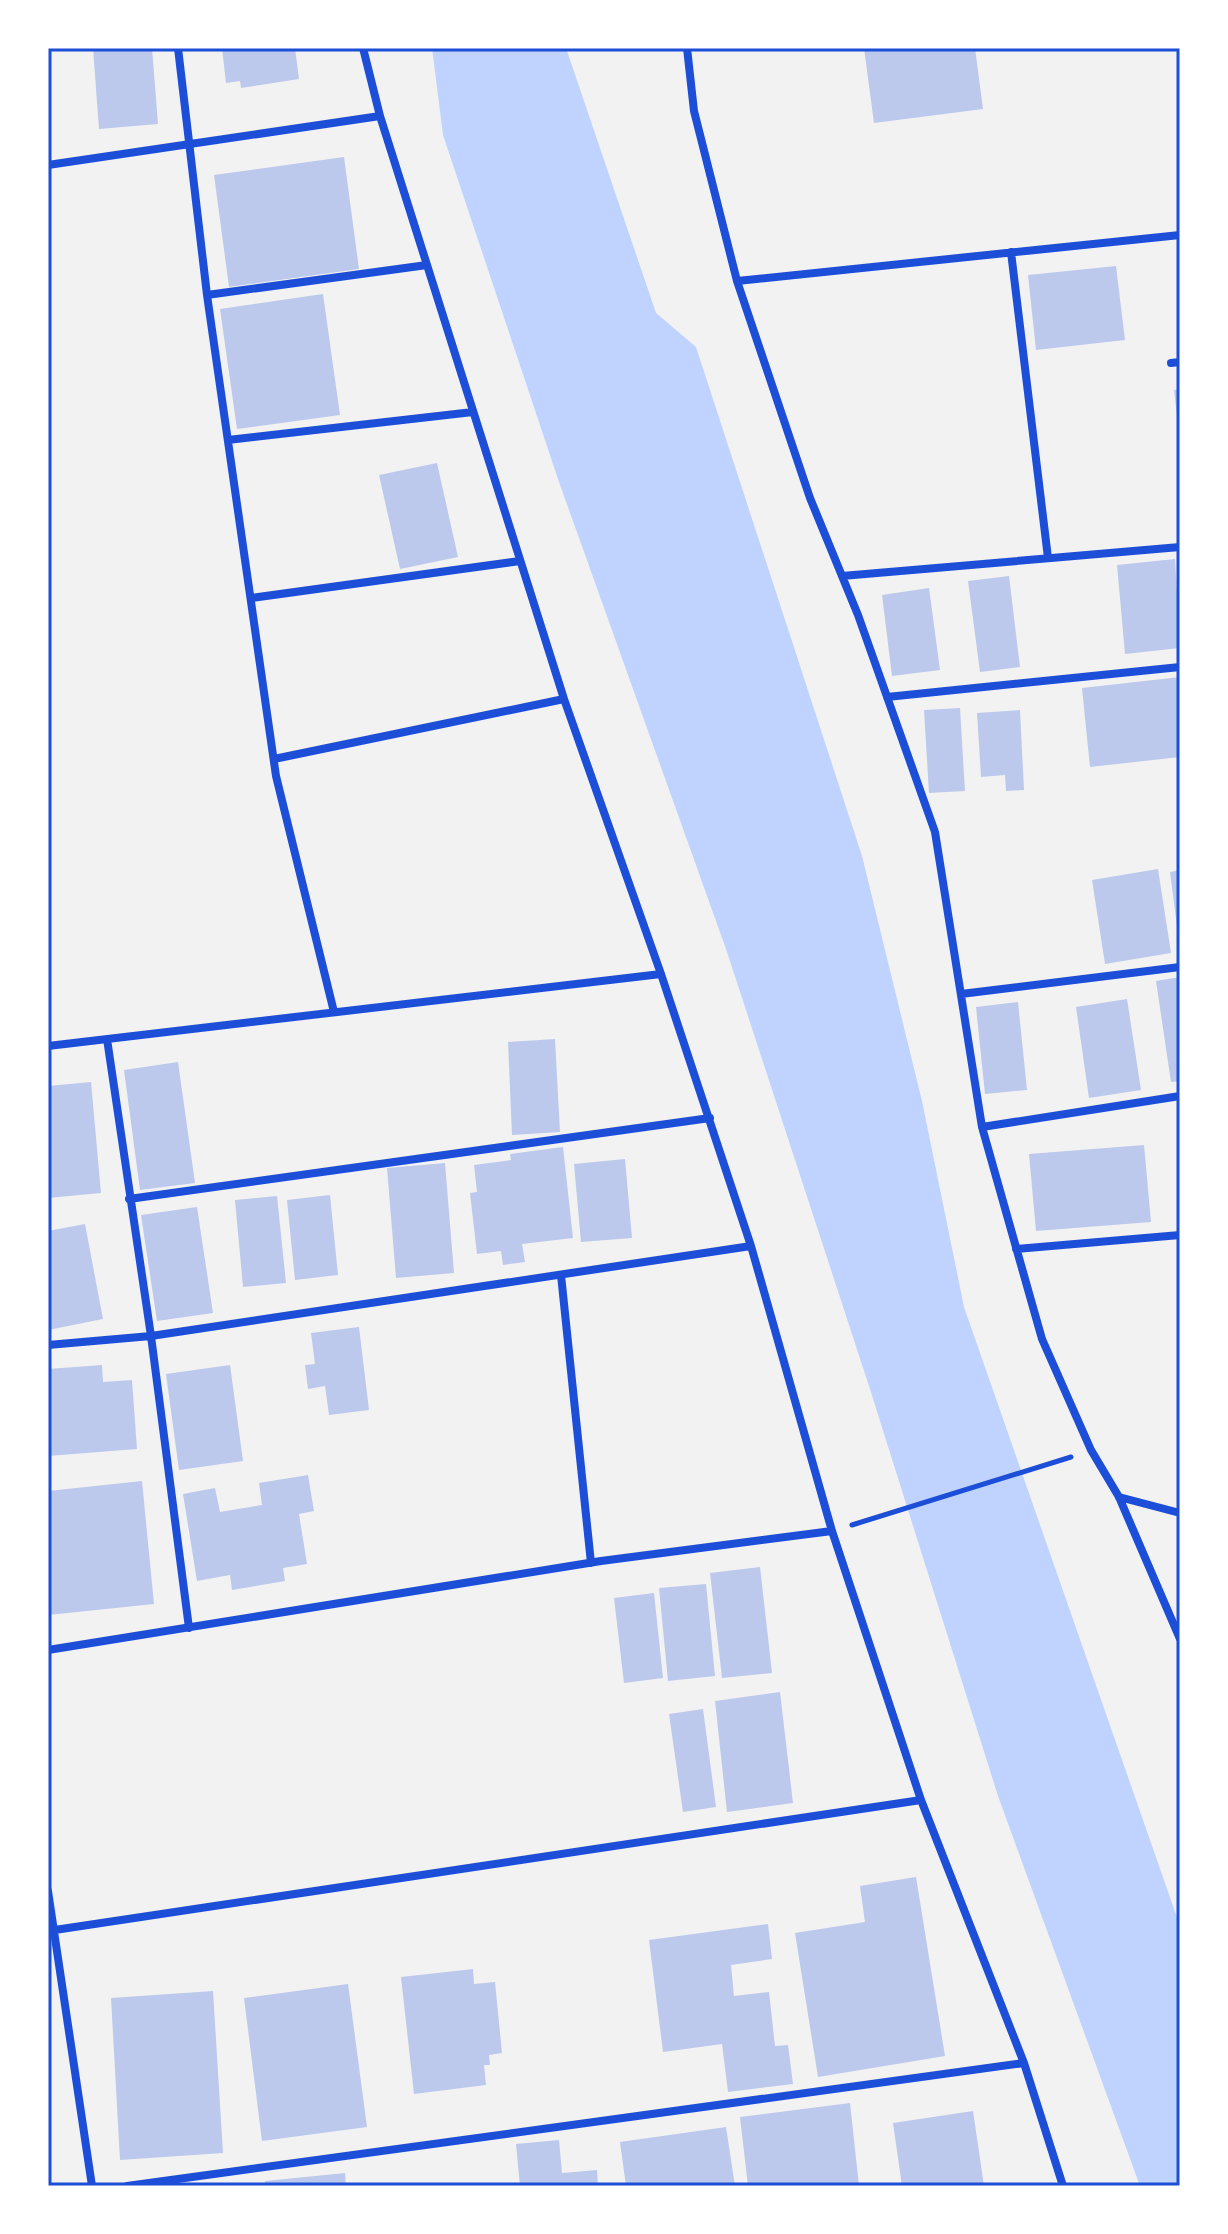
<svg xmlns="http://www.w3.org/2000/svg" width="1228" height="2234" viewBox="0 0 1228 2234" font-family="'IBM Plex Sans',sans-serif">
<style>
.water{fill:#bfd3fe}
.building{fill:#bdc9ec}
.lines{fill:none;stroke-linecap:round;stroke-linejoin:round}
.path{stroke:#1d4ed8;stroke-width:5}
.minor{stroke:#1d4ed8;stroke-width:8}
.neatline{fill:none;stroke:#1d4ed8;stroke-width:3}
</style>
<rect width="100%" height="100%" fill="#f2f2f2"/>
<path class="water" d="M 432,48 L 566,48 L 656,313 L 696,347 L 862,856 L 922,1101 L 964,1307 L 1180,1926 L 1180,2186 L 1140,2186 L 998,1796 L 869,1386 L 726,949 L 559,482 L 443,135 Z"/>
<path class="building" d="M 93,48 L 152,48 L 158,124 L 99,129 Z
M 222,48 L 295,48 L 299,79 L 241,88 L 240,81 L 226,83 Z
M 864,48 L 975,48 L 983,109 L 874,123 Z
M 344,157 L 359,269 L 229,287 L 214,175 Z
M 1116,266 L 1125,340 L 1036,350 L 1028,275 Z
M 323,294 L 340,415 L 237,429 L 220,309 Z
M 1180,389 L 1180,425 L 1178,425 L 1174,390 Z
M 437,463 L 458,557 L 400,569 L 379,475 Z
M 1175,559 L 1180,648 L 1125,654 L 1117,565 Z
M 1009,576 L 1020,667 L 980,672 L 968,581 Z
M 929,588 L 940,670 L 892,676 L 882,595 Z
M 1180,677 L 1180,757 L 1090,767 L 1082,688 Z
M 960,708 L 965,791 L 929,793 L 924,710 Z
M 1020,710 L 1024,790 L 1006,791 L 1005,775 L 981,777 L 977,713 Z
M 1158,869 L 1171,953 L 1105,964 L 1092,880 Z
M 1180,870 L 1180,934 L 1178,934 L 1170,872 Z
M 1180,977 L 1180,1081 L 1171,1082 L 1156,981 Z
M 1127,999 L 1141,1090 L 1089,1098 L 1076,1007 Z
M 1018,1002 L 1027,1090 L 985,1094 L 976,1007 Z
M 555,1039 L 560,1132 L 512,1135 L 508,1042 Z
M 178,1062 L 195,1183 L 140,1190 L 124,1070 Z
M 91,1082 L 101,1193 L 48,1198 L 48,1086 Z
M 1144,1145 L 1151,1222 L 1036,1231 L 1029,1154 Z
M 563,1147 L 573,1238 L 522,1244 L 525,1262 L 503,1265 L 501,1251 L 477,1254 L 470,1193 L 477,1192 L 474,1165 L 511,1160 L 510,1154 Z
M 625,1159 L 632,1238 L 581,1242 L 574,1164 Z
M 445,1163 L 454,1273 L 396,1278 L 387,1168 Z
M 330,1195 L 338,1275 L 295,1280 L 287,1200 Z
M 277,1196 L 286,1283 L 243,1287 L 235,1200 Z
M 197,1207 L 213,1313 L 157,1321 L 141,1215 Z
M 85,1224 L 103,1319 L 48,1330 L 48,1231 Z
M 359,1327 L 369,1410 L 329,1415 L 325,1386 L 308,1389 L 305,1365 L 315,1364 L 311,1333 Z
M 102,1365 L 103,1382 L 132,1380 L 137,1449 L 48,1456 L 48,1369 Z
M 230,1365 L 243,1461 L 179,1470 L 166,1374 Z
M 308,1475 L 314,1511 L 299,1514 L 307,1564 L 283,1568 L 285,1581 L 232,1590 L 230,1575 L 197,1581 L 183,1494 L 215,1488 L 220,1512 L 262,1505 L 259,1483 Z
M 142,1481 L 154,1604 L 48,1615 L 48,1491 Z
M 760,1567 L 772,1673 L 722,1678 L 710,1573 Z
M 706,1584 L 715,1676 L 668,1681 L 659,1588 Z
M 654,1593 L 663,1678 L 624,1683 L 614,1598 Z
M 780,1692 L 793,1803 L 727,1812 L 715,1701 Z
M 703,1709 L 716,1807 L 683,1812 L 669,1714 Z
M 916,1877 L 945,2056 L 818,2077 L 795,1933 L 865,1922 L 860,1886 Z
M 768,1924 L 772,1959 L 731,1965 L 734,1996 L 769,1992 L 775,2046 L 788,2045 L 793,2084 L 728,2092 L 722,2044 L 663,2052 L 649,1940 Z
M 473,1969 L 474,1984 L 495,1982 L 502,2053 L 489,2055 L 490,2065 L 484,2065 L 486,2085 L 414,2094 L 401,1977 Z
M 348,1984 L 367,2127 L 262,2141 L 244,1998 Z
M 213,1991 L 223,2153 L 120,2160 L 111,1998 Z
M 850,2103 L 859,2186 L 748,2186 L 740,2117 Z
M 973,2111 L 984,2186 L 902,2186 L 893,2123 Z
M 726,2127 L 735,2186 L 626,2186 L 620,2142 Z
M 559,2140 L 562,2173 L 597,2170 L 598,2186 L 520,2186 L 516,2144 Z
M 345,2173 L 346,2186 L 266,2186 L 265,2181 Z"/>
<g class="lines">
<path class="path" d="M 852,1525 L 1071,1457"/>
<path class="minor" d="M 178,48 L 207,295 L 276,776 L 334,1012
M 363,48 L 380,116 L 564,699 L 661,974 L 751,1246 L 832,1531 L 921,1800 L 1024,2063 L 1063,2186
M 687,48 L 694,111 L 737,281 L 810,498 L 858,615 L 935,832 L 982,1127 L 1042,1339 L 1091,1450 L 1119,1497 L 1180,1639
M 48,165 L 380,116
M 1011,252 L 1048,558
M 737,281 L 1180,235
M 207,295 L 427,265
M 1171,363 L 1180,362
M 228,440 L 473,412
M 842,576 L 1180,547
M 251,598 L 520,561
M 887,697 L 1180,667
M 274,759 L 564,699
M 961,994 L 1180,967
M 107,1039 L 151,1336 L 189,1628
M 48,1046 L 661,974
M 982,1127 L 1180,1096
M 129,1199 L 710,1118
M 1016,1249 L 1180,1235
M 561,1275 L 591,1563
M 48,1345 L 151,1336 L 751,1246
M 1119,1497 L 1180,1513
M 48,1650 L 601,1561 L 832,1531
M 48,1891 L 92,2186
M 48,1931 L 921,1800
M 127,2186 L 1024,2063"/>
</g>
<rect width="1228" height="2234" fill="none" stroke="#ffffff" stroke-width="100"/>
<rect x="50" y="50" width="1128" height="2134" class="neatline"/>
</svg>
